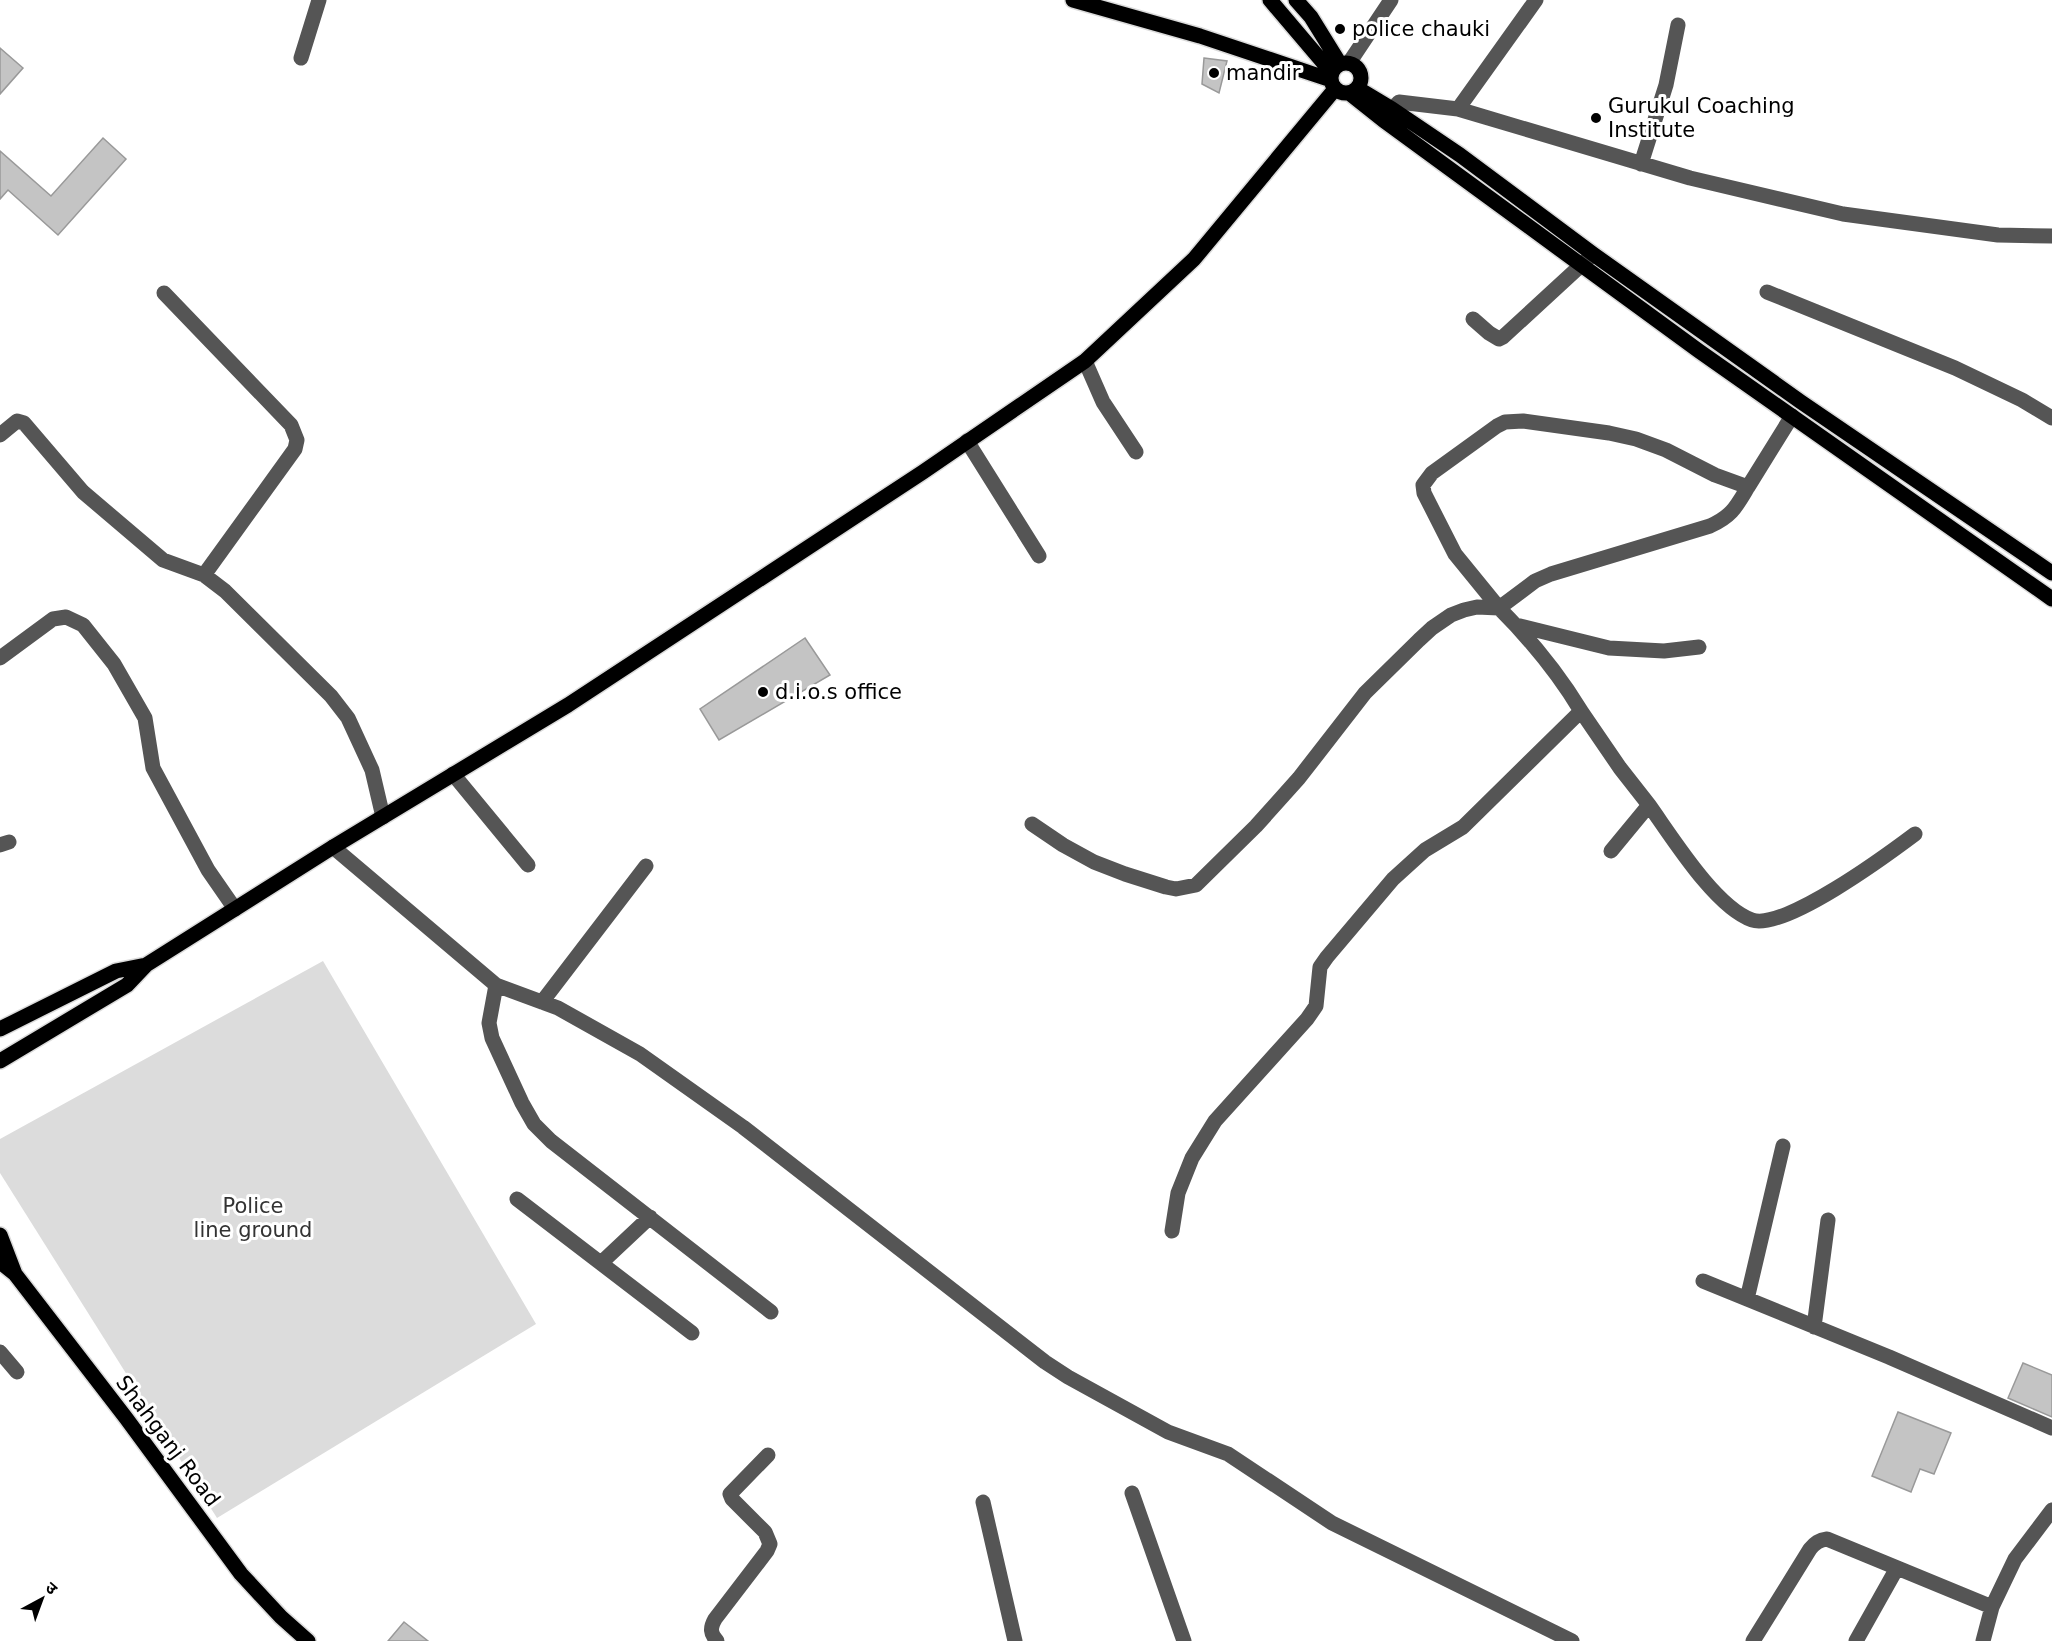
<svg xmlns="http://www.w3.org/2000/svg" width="2052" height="1641" viewBox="0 0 2052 1641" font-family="'DejaVu Sans','Noto Sans Devanagari',sans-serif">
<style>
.green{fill:#dcdcdc}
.building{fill:#c4c4c4;stroke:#999;stroke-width:1.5}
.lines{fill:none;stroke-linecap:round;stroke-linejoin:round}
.major-casing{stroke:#dbdbdb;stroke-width:18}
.minor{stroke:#555;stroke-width:15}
.major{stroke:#000;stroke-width:15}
.poi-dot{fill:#000;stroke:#fff;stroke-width:2}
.labels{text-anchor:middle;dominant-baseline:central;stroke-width:6;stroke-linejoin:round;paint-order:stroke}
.poi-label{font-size:21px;fill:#000;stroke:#fff;text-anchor:start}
.park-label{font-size:21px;fill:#333;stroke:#fff}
.street-label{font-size:21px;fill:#000;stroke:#fff}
</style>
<rect width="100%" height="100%" fill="#fff"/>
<path class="green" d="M 323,961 L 536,1324 L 217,1518 L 0,1173 L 0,1139 Z"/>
<path class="building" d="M 0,48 L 23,68 L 0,94 Z
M 1204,58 L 1227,61 L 1219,93 L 1202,84 Z
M 103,138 L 126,159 L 58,235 L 8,190 L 0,199 L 0,151 L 51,196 Z
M 805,638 L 830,675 L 719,740 L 700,709 Z
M 2023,1363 L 2052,1375 L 2052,1417 L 2008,1398 Z
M 1898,1412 L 1951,1433 L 1934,1474 L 1920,1469 L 1911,1492 L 1872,1476 Z
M 404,1622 L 428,1641 L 388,1641 Z"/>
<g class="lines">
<g class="major-casing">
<path id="major" d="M 1073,0 L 1200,36 L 1331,80
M 1270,0 L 1332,73
M 1296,0 L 1311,17 L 1340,64
M1331 78a15 15 0 1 1 30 0a15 15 0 1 1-30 0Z
M 1357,88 L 1392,109 L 1460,155 L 1593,254 L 1801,402 L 2052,573
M 1349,93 L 1383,120 L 1699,351 L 2052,599
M 0,1029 L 116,971 L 146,965
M 0,1061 L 127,985 L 146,965 L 333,847 L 568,705 L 923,472 L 1085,361 L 1194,259 L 1335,89
M 0,1235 L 15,1274
M 0,1262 L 15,1274 L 126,1418 L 241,1574 L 281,1617 L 308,1641"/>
</g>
<path class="minor" d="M 301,58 L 319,0
M 1349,63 L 1391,0
M 1458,109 L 1536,0
M 1385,118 L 1399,102 L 1458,109 L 1690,178 L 1843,214 L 1998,235 L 2052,236
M 1641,164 L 1666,85 L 1678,25
M 1767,292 L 1955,368 L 2022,400 L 2052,418
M 164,293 L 291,425 L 297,440 L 295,449 L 204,575
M 1473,319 L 1489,333 L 1499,339 L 1503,337 L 1590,257
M 1085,361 L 1103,402 L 1136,452
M 0,435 L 17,421 L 24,423 L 83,492 L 163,560 L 204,575 L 225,591 L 331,696 L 348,718 L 372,770 L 383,817
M 967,441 L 1039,556
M 1499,608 L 1455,554 L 1424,493 L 1423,485 L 1432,473 L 1497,426 L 1505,422 L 1523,421 L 1609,433 L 1636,439 L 1666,450 L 1715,475 L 1748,487 L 1792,416
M 1516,625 L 1609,648 L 1664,651 L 1699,647
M 0,658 L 53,619 L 66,617 L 83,625 L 114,664 L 145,718 L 153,768 L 208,870 L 235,909
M 1581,711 L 1620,768 L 1649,805 L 1611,851
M 453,774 L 528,865
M 1649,805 C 1672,837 1715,907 1752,920 C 1784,931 1887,855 1915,834
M 1032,824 L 1063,845 L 1094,862 L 1125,874 L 1166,887 L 1176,889 L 1196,885 L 1256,826 L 1299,778 L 1365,693 L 1419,640 L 1432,628 L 1451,615 L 1464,610 L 1477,607 L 1499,608
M 0,845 L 9,842
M 333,847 L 496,985 L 558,1008 L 640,1054 L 743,1127 L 1045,1362 L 1068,1377 L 1168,1432 L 1228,1454 L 1332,1523 L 1572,1641
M 496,985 L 489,1023 L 492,1038 L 522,1103 L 534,1124 L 551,1141 L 771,1312
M 542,1002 L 646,866
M 517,1199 L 692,1333
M 1172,1231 L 1178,1193 L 1192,1158 L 1215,1121 L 1307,1019 L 1316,1006 L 1320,967 L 1327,957 L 1393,879 L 1425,850 L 1463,827 L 1581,711 C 1558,673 1530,639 1499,608 L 1535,581 L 1551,574 L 1710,526 C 1732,516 1736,507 1748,487
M 601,1263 L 650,1217
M 1703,1281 L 1889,1357 L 2052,1428
M 1747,1299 L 1783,1146
M 1814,1327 L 1828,1220
M 0,1352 L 17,1372
M 1132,1493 L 1184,1641
M 983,1502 L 1015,1641
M 717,1641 C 710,1633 710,1628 715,1619 L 767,1551 L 770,1544 L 765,1532 L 732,1499 L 730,1494 L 768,1455
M 1753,1641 L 1810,1549 C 1815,1543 1819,1540 1827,1539 L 1992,1607
M 1856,1641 L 1897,1568
M 1983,1641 L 1992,1607 L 2015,1559 L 2052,1510"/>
<use href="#major" class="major"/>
</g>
<g class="poi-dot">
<circle cx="1340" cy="29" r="6"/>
<circle cx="1214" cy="73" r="6"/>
<circle cx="1596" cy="118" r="6"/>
<circle cx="763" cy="692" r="6"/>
</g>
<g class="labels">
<g class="poi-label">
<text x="1352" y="29">police chauki</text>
<text x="1226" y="73">mandir</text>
<text x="1608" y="106">Gurukul Coaching<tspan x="1608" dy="24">Institute</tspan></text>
<text x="775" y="692">d.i.o.s office</text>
</g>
<g class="park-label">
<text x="253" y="1206">Police<tspan x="253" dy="24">line ground</tspan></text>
</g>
<g class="street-label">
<text transform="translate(168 1441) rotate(53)">Shahganj Road</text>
</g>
</g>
<g transform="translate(42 1599) rotate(41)" stroke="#ffffff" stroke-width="4.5" paint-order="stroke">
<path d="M0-4.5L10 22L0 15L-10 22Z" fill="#000000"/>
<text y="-9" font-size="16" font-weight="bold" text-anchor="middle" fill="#000000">उ</text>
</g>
</svg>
